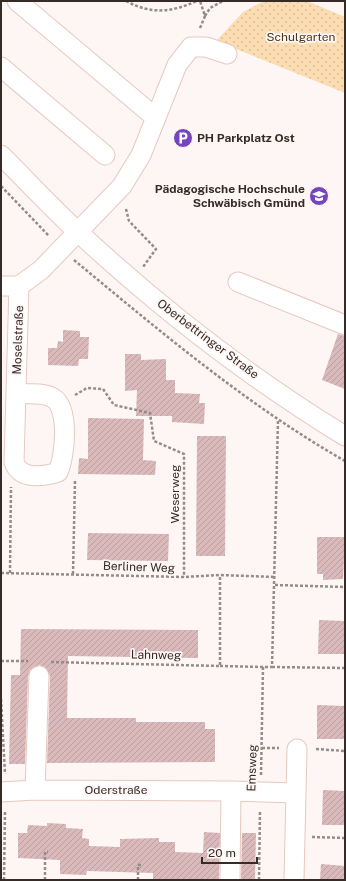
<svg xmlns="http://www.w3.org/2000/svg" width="346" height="881" viewBox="0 0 346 881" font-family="'Public Sans',sans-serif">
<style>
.garden{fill:url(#garden-dots)}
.building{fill:url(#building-hatch)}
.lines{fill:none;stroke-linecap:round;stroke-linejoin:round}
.minor-casing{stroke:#e7c8bf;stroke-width:21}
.path{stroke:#958c89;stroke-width:2.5;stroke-dasharray:3 2;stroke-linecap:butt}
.minor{stroke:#fff;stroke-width:19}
.labels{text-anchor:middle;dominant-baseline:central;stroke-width:3.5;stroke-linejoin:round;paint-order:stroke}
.park-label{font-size:12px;fill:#4a3617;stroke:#fdf6f4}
.poi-label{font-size:12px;font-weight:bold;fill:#372b28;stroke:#fdf6f4;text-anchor:start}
.street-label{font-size:12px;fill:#372b28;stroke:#fdf6f4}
</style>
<defs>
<pattern id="garden-dots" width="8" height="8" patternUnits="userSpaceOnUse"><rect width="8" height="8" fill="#fcdcb1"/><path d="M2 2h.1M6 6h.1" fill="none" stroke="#d9bd98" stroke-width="1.8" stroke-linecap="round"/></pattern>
<pattern id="building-hatch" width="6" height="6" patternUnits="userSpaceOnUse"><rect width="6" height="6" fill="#dab9ba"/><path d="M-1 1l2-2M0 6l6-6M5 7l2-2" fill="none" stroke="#bc9fa0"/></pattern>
</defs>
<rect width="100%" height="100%" fill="#fdf6f4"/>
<path class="garden" d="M 264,1 L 307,1 L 345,17 L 345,93 L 216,41 L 243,12 Z"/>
<path class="building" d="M 63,330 L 80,331 L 80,337 L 89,337 L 88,359 L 79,359 L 78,366 L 48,365 L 48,348 L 57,348 L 58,341 L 63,342 Z
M 338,334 L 345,336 L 345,389 L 322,380 Z
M 125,354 L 141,354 L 141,360 L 166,359 L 166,380 L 175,380 L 175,393 L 200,394 L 199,403 L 205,403 L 204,424 L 172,422 L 172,416 L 136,416 L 137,390 L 125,391 Z
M 88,418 L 144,419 L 143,460 L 156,461 L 155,475 L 78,474 L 79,458 L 88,459 Z
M 197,436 L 226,436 L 225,556 L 196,556 Z
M 88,533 L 169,534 L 168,561 L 87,560 Z
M 317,537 L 345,537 L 343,579 L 323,580 L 323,574 L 317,574 Z
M 319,620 L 345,621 L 345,654 L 318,654 Z
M 21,629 L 198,630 L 198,658 L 68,656 L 67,718 L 136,718 L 136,722 L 205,722 L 205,729 L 215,729 L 215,762 L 47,763 L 50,676 L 45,667 L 39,665 L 30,670 L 28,676 L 25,764 L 9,764 L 11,675 L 20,675 Z
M 317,705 L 345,706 L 345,739 L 317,739 Z
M 323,790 L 345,791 L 345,825 L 322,825 Z
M 47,823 L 66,824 L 66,828 L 83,829 L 82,838 L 89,839 L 89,846 L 120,847 L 120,839 L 159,838 L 159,842 L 175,842 L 175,852 L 203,853 L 204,832 L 220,833 L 219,880 L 153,880 L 153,873 L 87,871 L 86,875 L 60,874 L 60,860 L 18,858 L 18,833 L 27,833 L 28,825 L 47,826 Z
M 242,833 L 256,833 L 255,880 L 241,880 Z
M 321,864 L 345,866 L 345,880 L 320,880 Z"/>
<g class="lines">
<g class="minor-casing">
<path id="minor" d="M 17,1 L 156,118
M 1,67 L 105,155
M 1,155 C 27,181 52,208 78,232 C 160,308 250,378 345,436
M 238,282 L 345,325
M 1,286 L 19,286 L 41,270 L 122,186 L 141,155 L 177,65 L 191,47 L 206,47 L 227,54
M 16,394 C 27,394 44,392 53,398 C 70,408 65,457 58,472 C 43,477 20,480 14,462 L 19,286
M 35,790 L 39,676
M 1,792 L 35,790 L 231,791
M 230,880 L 231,791 L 295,793
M 294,880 L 297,749"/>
</g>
<path class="path" d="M 126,1 C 152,15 172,12 197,1
M 205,16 L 210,8 L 223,1
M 200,28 L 205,16 L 200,1
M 1,186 L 49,236
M 126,209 L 129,221 L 156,249 L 143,267
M 74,260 C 161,332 247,405 345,461
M 75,395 L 87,388 L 103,389 L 114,405 L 150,413 L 154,441 L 184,454 L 184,577
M 1,573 L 184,577 L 220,575 L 276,577
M 10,573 L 11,487
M 73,574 L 75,480
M 275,585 L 345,587
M 1,661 L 28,661
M 51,662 L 220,666 L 220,575
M 220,666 L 263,667
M 272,667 L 345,668
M 1,699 L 5,774
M 262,748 L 279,748
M 316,749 L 345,751
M 261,775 L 263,667 L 272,667 L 278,420
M 312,837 L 345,838
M 4,880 L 5,811
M 45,880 L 45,852 L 48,852
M 138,880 L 138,865 L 141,865
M 259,880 L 260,810"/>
<use href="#minor" class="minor"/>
</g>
<defs>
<g id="parking-disc" transform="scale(1)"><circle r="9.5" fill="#7545bd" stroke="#fdf6f4"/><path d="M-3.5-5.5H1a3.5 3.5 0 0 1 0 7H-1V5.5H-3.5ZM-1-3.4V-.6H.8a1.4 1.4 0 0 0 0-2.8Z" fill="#fff"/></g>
<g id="university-disc" transform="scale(1)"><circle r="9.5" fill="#7545bd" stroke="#fdf6f4"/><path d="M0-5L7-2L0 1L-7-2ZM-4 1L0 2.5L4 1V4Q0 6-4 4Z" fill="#fff"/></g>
</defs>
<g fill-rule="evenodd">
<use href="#parking-disc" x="183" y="138"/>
<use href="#university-disc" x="319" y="196"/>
</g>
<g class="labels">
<g class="park-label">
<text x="301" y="37">Schulgarten</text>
</g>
<g class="poi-label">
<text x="197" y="138">PH Parkplatz Ost</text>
<text x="305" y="189" text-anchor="end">Pädagogische Hochschule<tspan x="305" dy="14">Schwäbisch Gmünd</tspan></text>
</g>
<g class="street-label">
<text transform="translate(208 339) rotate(37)">Oberbettringer Straße</text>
<text transform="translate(18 340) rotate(-88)">Moselstraße</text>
<text transform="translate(175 494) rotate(-90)">Weserweg</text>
<text transform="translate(139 567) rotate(2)">Berliner Weg</text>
<text transform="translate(156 655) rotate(1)">Lahnweg</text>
<text transform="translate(252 768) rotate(-88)">Emsweg</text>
<text x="116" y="790">Oderstraße</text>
</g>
</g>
<rect width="346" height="881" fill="none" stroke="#372b28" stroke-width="4"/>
<path d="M202 857v6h55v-6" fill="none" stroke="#372b28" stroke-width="2"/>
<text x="208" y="857" font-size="12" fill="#372b28" stroke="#fdf6f4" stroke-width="3" paint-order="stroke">20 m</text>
</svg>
